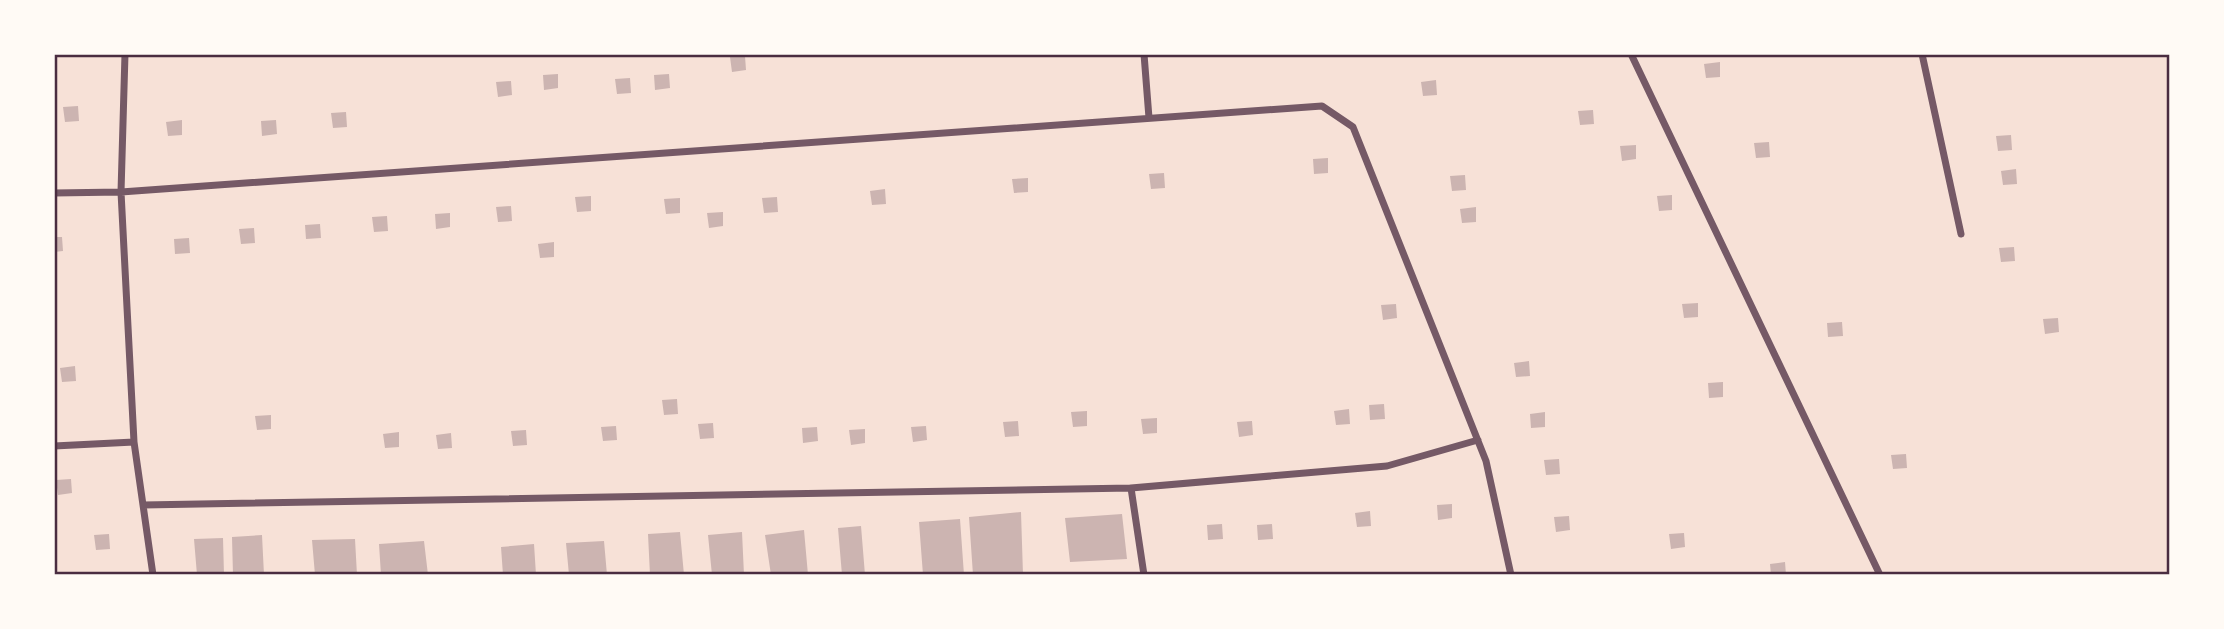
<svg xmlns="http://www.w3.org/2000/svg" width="2224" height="629" viewBox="0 0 2224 629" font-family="'Work Sans',sans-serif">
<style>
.building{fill:#ccb4b1}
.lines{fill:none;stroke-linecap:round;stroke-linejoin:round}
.minor{stroke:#755966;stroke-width:7}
.neatline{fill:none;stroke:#4a2c40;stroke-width:2.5}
</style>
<rect width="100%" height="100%" fill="#f7e1d7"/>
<path class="building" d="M 745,56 L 746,70 L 732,72 L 730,57 Z
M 1720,62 L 1720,77 L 1706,78 L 1704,64 Z
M 558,74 L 558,88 L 544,90 L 543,75 Z
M 669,74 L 670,88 L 655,90 L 654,75 Z
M 630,78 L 631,93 L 617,94 L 615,79 Z
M 1436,80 L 1437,95 L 1423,96 L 1421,82 Z
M 511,81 L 512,95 L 498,97 L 496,82 Z
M 78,106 L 79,121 L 65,122 L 63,107 Z
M 1593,110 L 1594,124 L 1580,125 L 1578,111 Z
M 346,112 L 347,127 L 333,128 L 331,113 Z
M 182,120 L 182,135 L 168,136 L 166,122 Z
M 276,120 L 277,134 L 262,136 L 261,121 Z
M 2011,135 L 2012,150 L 1998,151 L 1996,136 Z
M 1769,142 L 1770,157 L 1756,158 L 1754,143 Z
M 1636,145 L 1636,159 L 1622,161 L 1620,146 Z
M 1328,158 L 1328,173 L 1314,174 L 1313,159 Z
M 2016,169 L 2017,184 L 2003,185 L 2001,171 Z
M 1164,173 L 1165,188 L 1151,189 L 1149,174 Z
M 1465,175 L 1466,190 L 1452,191 L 1450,176 Z
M 1028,178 L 1028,192 L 1014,193 L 1012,179 Z
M 885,189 L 886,204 L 872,205 L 870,191 Z
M 1672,195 L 1672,210 L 1659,211 L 1657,196 Z
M 591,196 L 591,211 L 577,212 L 575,197 Z
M 777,197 L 778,212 L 764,213 L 762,198 Z
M 680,198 L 680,213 L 666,214 L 664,199 Z
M 511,206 L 512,221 L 498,222 L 496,207 Z
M 1476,207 L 1476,222 L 1462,223 L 1460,209 Z
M 723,212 L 723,226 L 709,228 L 707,213 Z
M 450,213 L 450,227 L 436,229 L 435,214 Z
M 387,216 L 388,231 L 374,232 L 372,217 Z
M 320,224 L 321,238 L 306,239 L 305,225 Z
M 254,228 L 255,243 L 241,244 L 239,229 Z
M 54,237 L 62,237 L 63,251 L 54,252 Z
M 189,238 L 190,253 L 175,254 L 174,239 Z
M 554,242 L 554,257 L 540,258 L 538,244 Z
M 2014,247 L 2015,261 L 2001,262 L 1999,248 Z
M 1698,303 L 1698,317 L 1684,318 L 1682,304 Z
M 1396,304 L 1397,318 L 1383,320 L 1381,305 Z
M 2058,318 L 2059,332 L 2045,334 L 2043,319 Z
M 1842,322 L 1843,336 L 1828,337 L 1827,323 Z
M 1529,361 L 1530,376 L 1516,377 L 1514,363 Z
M 75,366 L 76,381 L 62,382 L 60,368 Z
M 1723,382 L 1723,397 L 1709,398 L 1708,383 Z
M 677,399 L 678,414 L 664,415 L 662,400 Z
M 1384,404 L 1385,419 L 1370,420 L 1369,405 Z
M 1349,409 L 1350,424 L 1336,425 L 1334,411 Z
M 1087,411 L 1087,426 L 1073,427 L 1071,412 Z
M 1545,412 L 1545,427 L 1531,428 L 1530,414 Z
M 271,415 L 271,429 L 257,430 L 255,416 Z
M 1157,418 L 1157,433 L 1143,434 L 1141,419 Z
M 1018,421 L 1019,436 L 1005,437 L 1003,422 Z
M 1252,421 L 1253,435 L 1239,437 L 1237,422 Z
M 713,423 L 714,438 L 700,439 L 698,424 Z
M 616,426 L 617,440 L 603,441 L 601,427 Z
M 926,426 L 927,440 L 913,442 L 911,427 Z
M 817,427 L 818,441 L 803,443 L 802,428 Z
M 865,429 L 865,443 L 851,445 L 849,430 Z
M 526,430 L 527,445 L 513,446 L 511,431 Z
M 399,432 L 399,447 L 385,448 L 383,434 Z
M 451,433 L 452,448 L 438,449 L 436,435 Z
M 1906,454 L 1907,468 L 1893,469 L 1891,455 Z
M 1559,459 L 1560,474 L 1546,475 L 1544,460 Z
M 71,479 L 72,493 L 58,495 L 56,480 Z
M 1452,504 L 1452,518 L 1438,520 L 1437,505 Z
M 1370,511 L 1371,526 L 1357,527 L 1355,513 Z
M 1021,512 L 1023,575 L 973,575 L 969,517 Z
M 1122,514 L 1127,559 L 1070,562 L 1065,518 Z
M 1569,516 L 1570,530 L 1556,532 L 1554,517 Z
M 960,519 L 964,575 L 923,575 L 919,522 Z
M 1222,524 L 1223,539 L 1208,540 L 1207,525 Z
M 1272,524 L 1273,539 L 1258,540 L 1257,525 Z
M 861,526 L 865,575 L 842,575 L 838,528 Z
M 804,530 L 808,575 L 771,575 L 765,535 Z
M 680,532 L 684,575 L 650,575 L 648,534 Z
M 742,532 L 744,575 L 712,575 L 708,535 Z
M 1684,533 L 1685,547 L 1671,549 L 1669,534 Z
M 109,534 L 110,549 L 96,550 L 94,535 Z
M 262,535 L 264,575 L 233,575 L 232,537 Z
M 223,538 L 224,575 L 197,575 L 194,539 Z
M 355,539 L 357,575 L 315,575 L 312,540 Z
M 424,541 L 428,575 L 381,575 L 379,544 Z
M 604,541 L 607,575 L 569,575 L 566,543 Z
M 534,544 L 536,575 L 503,575 L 501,547 Z
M 1785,562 L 1786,575 L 1771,575 L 1770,564 Z"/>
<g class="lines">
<path class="minor" d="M 125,54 L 121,192 L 134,442 L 153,575
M 1144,54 L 1149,118
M 1631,54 L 1880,575
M 1922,54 L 1961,234
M 54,193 L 121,192 L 1322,106 L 1353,127 L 1486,461 L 1511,575
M 54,446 L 134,442
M 1131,488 L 1144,575
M 143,505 L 1131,488 L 1387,466 L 1478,440"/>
</g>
<rect width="2224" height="629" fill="none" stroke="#fffaf5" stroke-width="112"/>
<rect x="56" y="56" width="2112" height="517" class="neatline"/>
</svg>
